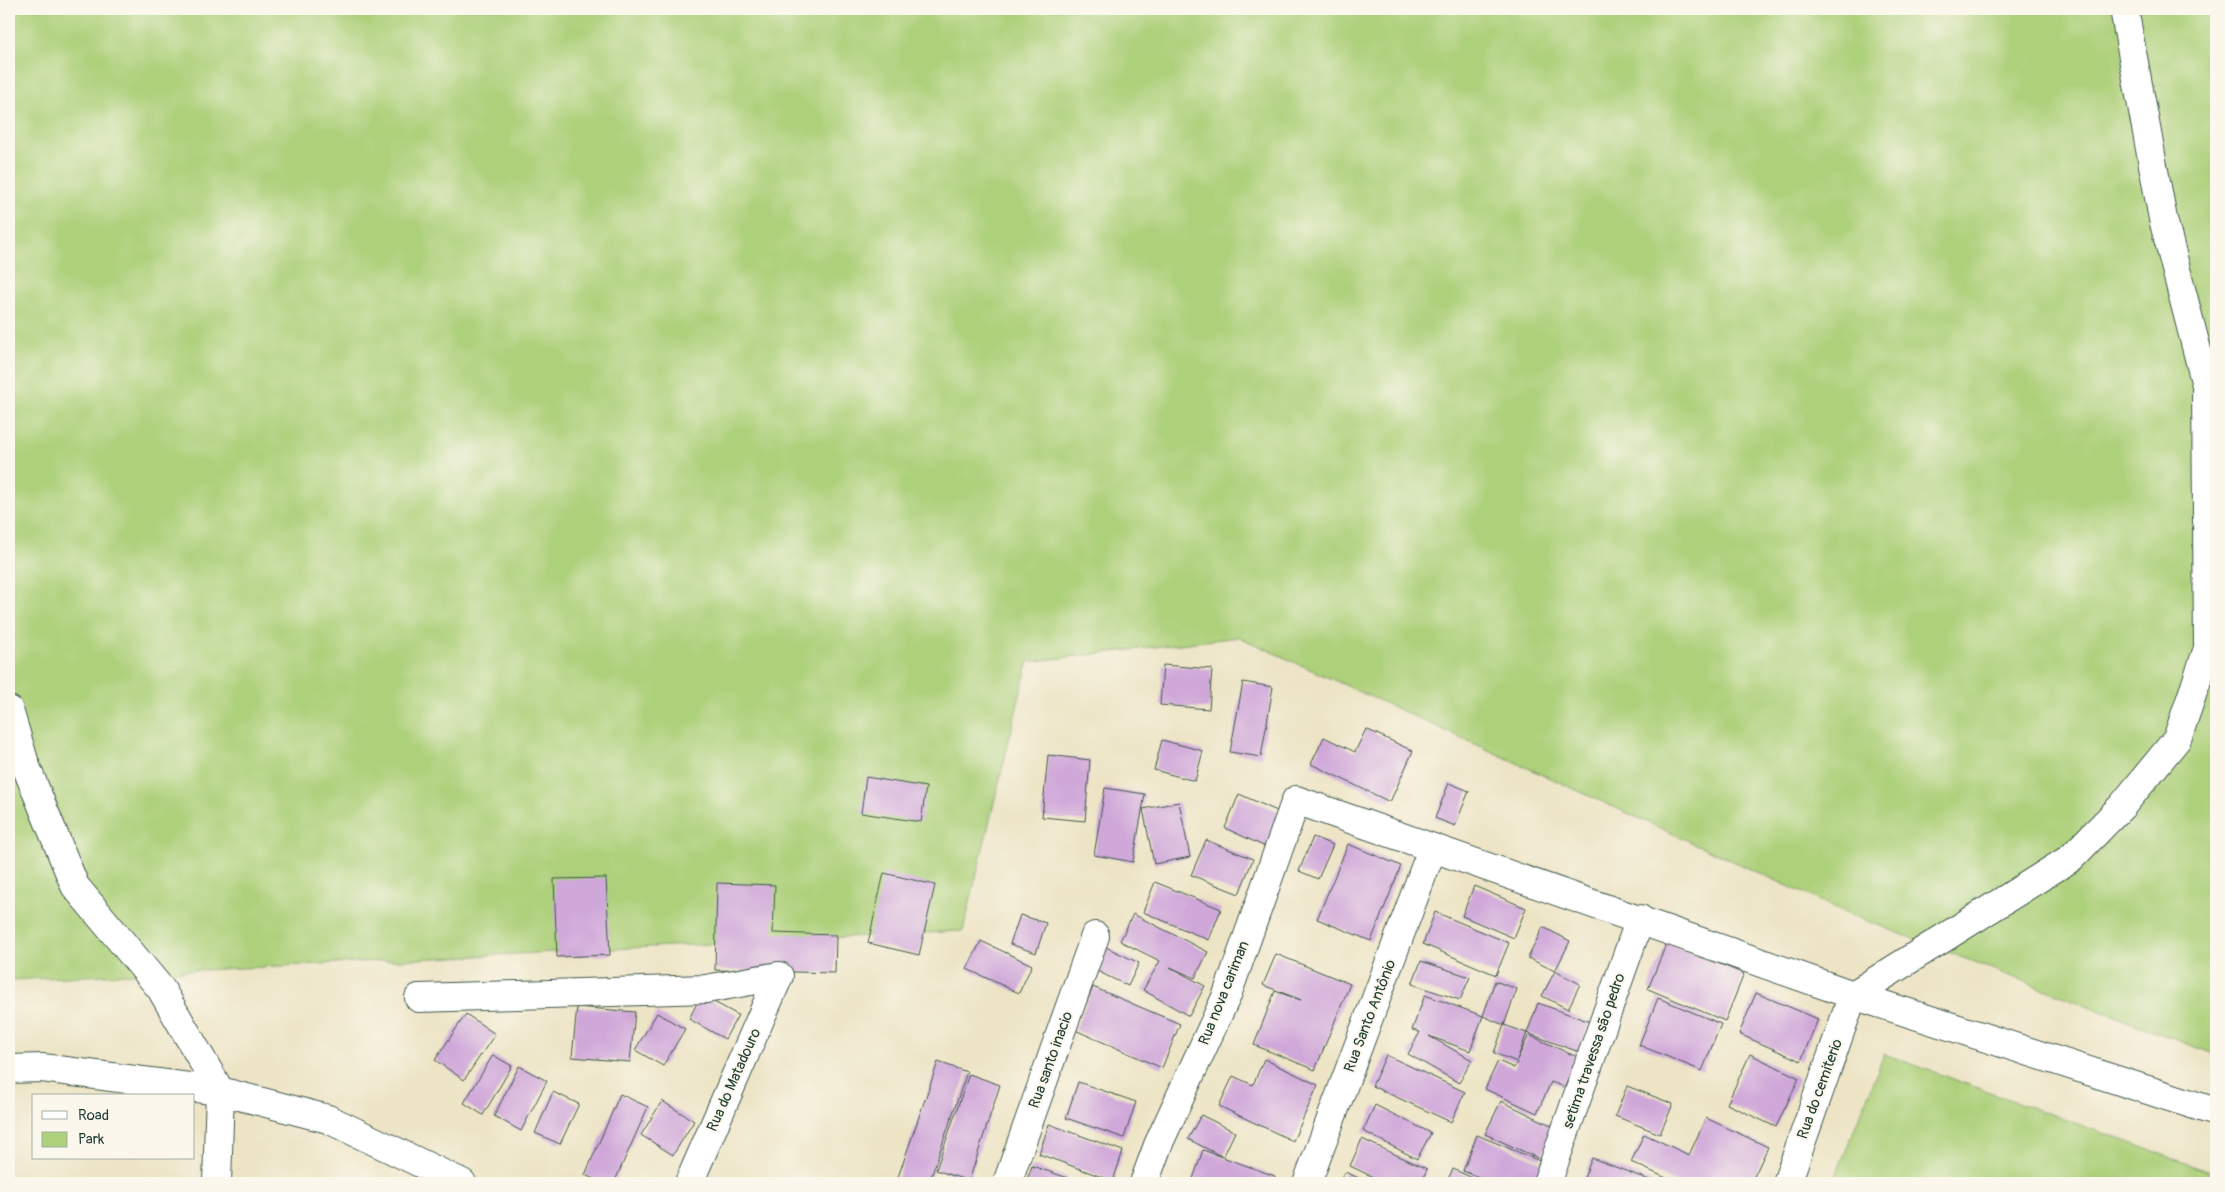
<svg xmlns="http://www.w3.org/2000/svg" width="2225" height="1192" viewBox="0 0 2225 1192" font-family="Pangolin,sans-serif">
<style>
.green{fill:#add07a;stroke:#668657}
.building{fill:#cfa7d9}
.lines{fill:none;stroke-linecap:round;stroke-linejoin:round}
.street-casing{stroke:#3e564a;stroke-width:30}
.primary-casing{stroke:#3e564a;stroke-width:30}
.street{stroke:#fff;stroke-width:28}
.primary{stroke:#fff;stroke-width:28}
.labels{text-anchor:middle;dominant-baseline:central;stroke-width:4;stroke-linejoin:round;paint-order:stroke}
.street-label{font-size:15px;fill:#1f3d34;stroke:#fbf7ec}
</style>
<rect width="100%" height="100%" fill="#fbf7ec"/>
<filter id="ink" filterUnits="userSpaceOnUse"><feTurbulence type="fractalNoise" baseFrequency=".02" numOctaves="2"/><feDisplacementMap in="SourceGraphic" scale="10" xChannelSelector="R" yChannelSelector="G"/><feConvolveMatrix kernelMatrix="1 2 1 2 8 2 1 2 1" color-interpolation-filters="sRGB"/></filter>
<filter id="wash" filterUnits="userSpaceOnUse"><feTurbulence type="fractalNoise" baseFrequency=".0096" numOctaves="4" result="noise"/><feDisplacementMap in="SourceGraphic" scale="20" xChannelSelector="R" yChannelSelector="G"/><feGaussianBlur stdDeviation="1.12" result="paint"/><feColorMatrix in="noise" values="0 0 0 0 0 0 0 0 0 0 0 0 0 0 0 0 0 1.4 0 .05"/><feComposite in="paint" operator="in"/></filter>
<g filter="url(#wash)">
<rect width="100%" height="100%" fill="#ede4c5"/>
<path class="green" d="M 9,9 L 2216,9 L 2216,1055 L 1854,916 L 1239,637 L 1028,662 L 963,931 L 9,980 Z
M 1884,1054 L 2216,1174 L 2216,1183 L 1833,1183 Z"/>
<g id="blocks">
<path class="building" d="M 1163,665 L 1212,669 L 1209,709 L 1160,705 Z
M 1243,682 L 1273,687 L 1261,757 L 1230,752 Z
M 1366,729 L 1413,751 L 1390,802 L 1311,764 L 1324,737 L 1355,752 Z
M 1162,740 L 1203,751 L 1195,781 L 1154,770 Z
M 1048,755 L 1090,760 L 1085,821 L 1042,817 Z
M 866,777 L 926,787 L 921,822 L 861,813 Z
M 1449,783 L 1469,791 L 1455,826 L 1435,818 Z
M 1105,788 L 1145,794 L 1133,862 L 1094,855 Z
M 1239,794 L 1286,815 L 1270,849 L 1225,828 Z
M 1179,802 L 1190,857 L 1154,864 L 1143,809 Z
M 1313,837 L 1333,845 L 1318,879 L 1299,871 Z
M 1206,840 L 1253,859 L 1239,894 L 1191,875 Z
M 1348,844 L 1401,866 L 1371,941 L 1317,919 Z
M 884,873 L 935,885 L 919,955 L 868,943 Z
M 606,878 L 610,955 L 557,957 L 554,879 Z
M 1155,882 L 1221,909 L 1209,940 L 1143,912 Z
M 717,883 L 775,885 L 773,933 L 836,935 L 835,973 L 715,970 Z
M 1474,886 L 1526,908 L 1514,938 L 1462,916 Z
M 1435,912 L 1509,943 L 1496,975 L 1423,944 Z
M 1133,914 L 1208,952 L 1195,978 L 1170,967 L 1205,986 L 1189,1016 L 1143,990 L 1160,961 L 1120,941 Z
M 1020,915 L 1046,923 L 1036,953 L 1010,944 Z
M 1543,927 L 1570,941 L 1555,971 L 1528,958 Z
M 981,941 L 1032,965 L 1019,993 L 967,969 Z
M 1667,942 L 1744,974 L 1725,1021 L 1648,989 Z
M 1106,947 L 1139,963 L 1128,986 L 1095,970 Z
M 1276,954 L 1350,984 L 1315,1070 L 1254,1045 L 1275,991 L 1301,1000 L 1263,985 Z
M 1421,961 L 1470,977 L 1460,1000 L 1412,984 Z
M 1555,971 L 1580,984 L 1568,1009 L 1542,996 Z
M 1495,981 L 1517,989 L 1504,1025 L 1483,1016 Z
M 1093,987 L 1180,1024 L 1162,1068 L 1075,1030 Z
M 1756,993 L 1818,1019 L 1801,1061 L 1739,1034 Z
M 701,995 L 738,1015 L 725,1039 L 689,1019 Z
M 1425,995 L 1483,1016 L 1470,1051 L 1429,1036 L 1472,1060 L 1459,1083 L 1408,1054 L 1420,1032 L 1412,1030 Z
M 1658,998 L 1721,1024 L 1702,1071 L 1639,1045 Z
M 1538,1003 L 1590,1022 L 1579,1052 L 1527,1033 Z
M 577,1007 L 635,1012 L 630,1062 L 572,1057 Z
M 657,1013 L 685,1029 L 663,1066 L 635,1050 Z
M 466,1014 L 495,1034 L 464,1080 L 435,1060 Z
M 1504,1025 L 1527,1033 L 1517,1060 L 1529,1035 L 1577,1057 L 1565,1087 L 1551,1082 L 1537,1113 L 1485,1089 L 1498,1061 L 1514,1068 L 1517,1062 L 1494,1053 Z
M 1750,1054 L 1799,1078 L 1776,1127 L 1727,1104 Z
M 493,1055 L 512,1066 L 483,1115 L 464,1103 Z
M 1386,1055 L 1465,1092 L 1451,1122 L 1372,1086 Z
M 1264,1059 L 1318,1085 L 1293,1141 L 1219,1106 L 1233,1076 L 1253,1085 Z
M 938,1062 L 967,1072 L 929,1183 L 896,1183 Z
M 519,1066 L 547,1081 L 521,1131 L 494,1116 Z
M 969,1074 L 1000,1085 L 969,1181 L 936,1170 Z
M 1078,1082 L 1136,1102 L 1124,1138 L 1066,1118 Z
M 1627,1086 L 1673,1104 L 1660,1134 L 1615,1116 Z
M 553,1092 L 579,1104 L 560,1144 L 535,1133 Z
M 620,1094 L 648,1107 L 614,1183 L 603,1183 L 585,1175 Z
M 662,1101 L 694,1121 L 673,1155 L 641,1135 Z
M 1501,1101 L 1555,1127 L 1540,1159 L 1485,1134 Z
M 1375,1105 L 1431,1133 L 1417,1159 L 1363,1131 Z
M 1201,1115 L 1235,1132 L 1223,1157 L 1188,1139 Z
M 1706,1118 L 1768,1147 L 1751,1183 L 1677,1183 L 1631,1162 L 1644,1134 L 1689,1155 Z
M 1049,1124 L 1123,1151 L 1113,1181 L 1039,1154 Z
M 1477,1135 L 1547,1164 L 1540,1183 L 1495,1183 L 1463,1171 Z
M 1362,1139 L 1427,1169 L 1421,1183 L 1386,1183 L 1350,1166 Z
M 1203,1150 L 1275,1176 L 1273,1183 L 1204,1183 L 1193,1179 Z
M 1592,1158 L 1652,1181 L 1651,1183 L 1582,1183 Z
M 1032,1166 L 1068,1178 L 1066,1183 L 1026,1183 Z
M 1453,1169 L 1483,1183 L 1446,1183 Z
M 1345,1172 L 1361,1179 L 1359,1183 L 1340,1183 Z"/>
</g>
</g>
<g filter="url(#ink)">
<use href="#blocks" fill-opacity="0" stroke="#3e564a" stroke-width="1"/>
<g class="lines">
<g class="street-casing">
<path id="street" d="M 9,710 L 25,764 L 75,886 L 161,989 L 220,1091 L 217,1183
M 1853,995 L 2071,858 L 2122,806 L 2177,739 L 2208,648 L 2206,385 L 2163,219 L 2124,9
M 419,998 L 706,989 L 779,976
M 689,1183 L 779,976
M 1007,1183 L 1095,936
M 1144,1183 L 1158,1145 L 1227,995 L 1296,800 L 1853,995 L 2216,1112
M 1307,1183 L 1432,849
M 1547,1183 L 1640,919
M 1787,1183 L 1853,995"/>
</g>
<g class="primary-casing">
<path id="primary" d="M 9,1069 L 42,1068 L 220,1091 L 328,1119 L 462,1183"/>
</g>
<use href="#street" class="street"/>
<use href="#primary" class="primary"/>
</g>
</g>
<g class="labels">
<g class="street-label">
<text transform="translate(1224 993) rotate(-68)">Rua nova cariman</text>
<text transform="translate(1370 1016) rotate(-69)">Rua Santo Antônio</text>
<text transform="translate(1594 1051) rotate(-71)">setima travessa são pedro</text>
<text transform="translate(1051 1060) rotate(-70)">Rua santo inacio</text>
<text transform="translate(734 1080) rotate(-66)">Rua do Matadouro</text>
<text transform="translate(1820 1089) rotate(-70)">Rua do cemiterio</text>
</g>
</g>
<rect width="2225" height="1192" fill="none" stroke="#fbf7ec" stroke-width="30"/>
<rect x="32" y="1094" width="162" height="65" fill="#fbf7ec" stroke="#a3ada2"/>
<rect x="42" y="1111" width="25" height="8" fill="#ffffff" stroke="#a3ada2"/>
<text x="78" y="1120" font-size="15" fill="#1f3d34">Road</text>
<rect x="42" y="1132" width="25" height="15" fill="#add07a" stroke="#a3ada2"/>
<text x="78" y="1144" font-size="15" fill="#1f3d34">Park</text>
</svg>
